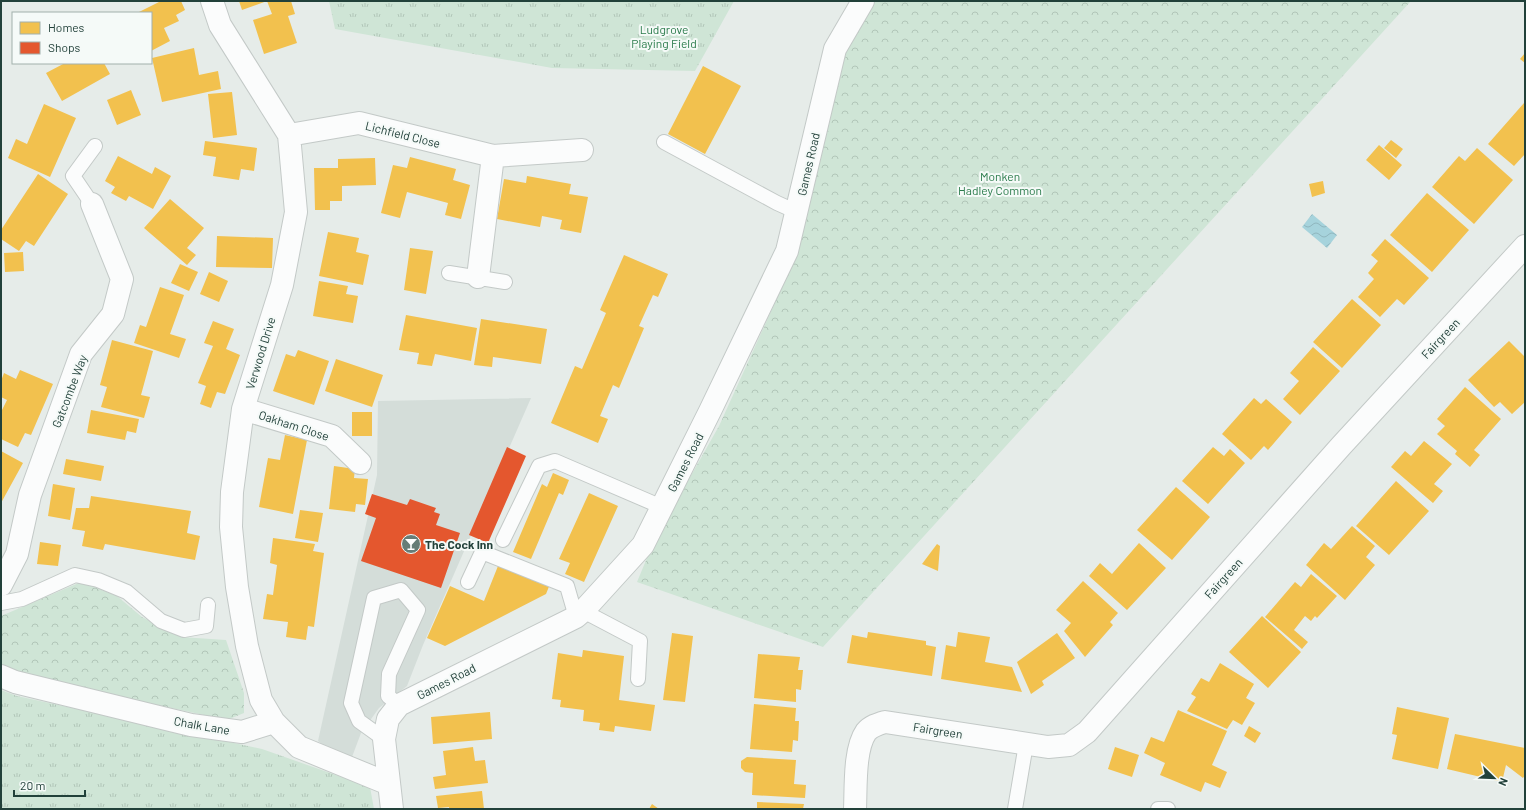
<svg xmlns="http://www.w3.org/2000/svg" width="1526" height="810" viewBox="0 0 1526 810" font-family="Barlow,sans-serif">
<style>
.built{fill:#d4ddd9}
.forest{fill:url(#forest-crowns)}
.park{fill:url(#park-tufts)}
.water{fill:url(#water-waves)}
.homes{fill:#f2c14e}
.shops{fill:#e4572e}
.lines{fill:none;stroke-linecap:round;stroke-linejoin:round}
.service-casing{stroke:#c3c9c7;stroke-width:16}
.minor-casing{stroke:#c3c9c7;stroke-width:24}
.service{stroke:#fbfcfc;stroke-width:14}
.minor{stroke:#fbfcfc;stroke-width:22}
.labels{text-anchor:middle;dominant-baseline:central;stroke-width:4;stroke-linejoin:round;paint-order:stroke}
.park-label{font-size:12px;fill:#2a7b4b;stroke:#f5faf8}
.street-label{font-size:12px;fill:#22413a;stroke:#f5faf8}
.poi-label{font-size:12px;font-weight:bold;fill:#22413a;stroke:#f5faf8;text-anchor:start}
</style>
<defs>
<pattern id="forest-crowns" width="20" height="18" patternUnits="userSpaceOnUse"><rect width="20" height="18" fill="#cfe5d6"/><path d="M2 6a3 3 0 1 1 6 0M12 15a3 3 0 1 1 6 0" fill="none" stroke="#b1c6b8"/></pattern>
<pattern id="park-tufts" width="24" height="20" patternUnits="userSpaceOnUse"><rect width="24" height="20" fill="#cfe5d6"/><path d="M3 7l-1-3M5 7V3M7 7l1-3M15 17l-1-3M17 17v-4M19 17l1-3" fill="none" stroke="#b1c6b8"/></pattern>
<pattern id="water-waves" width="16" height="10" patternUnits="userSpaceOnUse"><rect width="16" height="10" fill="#a6d3dc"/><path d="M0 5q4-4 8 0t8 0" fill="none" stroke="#8fb6be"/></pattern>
</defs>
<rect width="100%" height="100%" fill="#e6ece9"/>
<path class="built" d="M 531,398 L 423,645 L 407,686 L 379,708 L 361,733 L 352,757 L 323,745 L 318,741 L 377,475 L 378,401 Z"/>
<path class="forest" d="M 873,1 L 1411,1 L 823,647 L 637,582 L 654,541 L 719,426 L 797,254 L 846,45 Z
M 81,582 L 117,596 L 142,617 L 181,637 L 226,640 L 244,693 L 244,713 L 227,720 L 15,674 L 1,667 L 1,616 Z"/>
<path class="park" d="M 329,1 L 734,1 L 695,71 L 552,68 L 335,29 Z
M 1,690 L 17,696 L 262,749 L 370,787 L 374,809 L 1,809 Z"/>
<path class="water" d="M 1312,214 L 1337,235 L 1327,248 L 1302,227 Z"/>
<path class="homes" d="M 161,1 L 181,1 L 185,10 L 176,15 L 179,21 L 164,28 L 170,41 L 151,51 L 151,13 L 137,13 Z
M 239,1 L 267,1 L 242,10 Z
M 267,1 L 291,1 L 295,14 L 288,16 L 297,43 L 264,54 L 253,20 L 272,14 Z
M 194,48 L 199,75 L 218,71 L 221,89 L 162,102 L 152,58 Z
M 1525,53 L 1525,63 L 1520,59 Z
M 65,63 L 104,63 L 110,74 L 62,101 L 46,73 Z
M 703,66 L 741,86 L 705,154 L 668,134 Z
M 131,90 L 141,115 L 117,125 L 107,100 Z
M 232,92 L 237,135 L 213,138 L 208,94 Z
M 1524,103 L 1525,104 L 1525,154 L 1514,166 L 1488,144 Z
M 44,104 L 76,118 L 50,177 L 8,158 L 16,139 L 27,144 Z
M 1391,140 L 1403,149 L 1396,158 L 1384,148 Z
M 205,141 L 257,148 L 254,171 L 241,169 L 239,180 L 213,176 L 216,157 L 203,155 Z
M 1379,145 L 1402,165 L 1389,180 L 1366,160 Z
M 1477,148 L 1513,180 L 1474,224 L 1432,187 L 1459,156 L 1465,161 Z
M 118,156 L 152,174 L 155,167 L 171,176 L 153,209 L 129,196 L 126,201 L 111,193 L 115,187 L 105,181 Z
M 410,157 L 456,169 L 453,180 L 470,185 L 461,219 L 445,215 L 448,203 L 407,192 L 400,218 L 381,213 L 393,165 L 407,168 Z
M 375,158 L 376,185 L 342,186 L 342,201 L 330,201 L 330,210 L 315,210 L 314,168 L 338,168 L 338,159 Z
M 38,174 L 68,194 L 34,246 L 26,241 L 19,251 L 1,239 L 1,230 Z
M 527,176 L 571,184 L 569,194 L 588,197 L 581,233 L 560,229 L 562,220 L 542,216 L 540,227 L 497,219 L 504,179 L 526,183 Z
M 1323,181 L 1325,193 L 1312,197 L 1309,184 Z
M 1427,193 L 1469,230 L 1432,272 L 1390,235 Z
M 170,199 L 204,228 L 187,248 L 196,255 L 187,265 L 144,228 Z
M 328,232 L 359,238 L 356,252 L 369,255 L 363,285 L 319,276 Z
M 217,236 L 273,238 L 272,268 L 216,267 Z
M 1385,239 L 1429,278 L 1404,305 L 1397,299 L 1380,317 L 1358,297 L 1374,279 L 1368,273 L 1378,261 L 1371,255 Z
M 410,248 L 433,251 L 426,294 L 404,290 Z
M 23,252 L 24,271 L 5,272 L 4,253 Z
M 624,255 L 668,274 L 658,297 L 653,295 L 639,326 L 644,328 L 619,388 L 613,385 L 600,416 L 608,419 L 598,443 L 551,423 L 575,366 L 582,369 L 606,313 L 600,310 Z
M 180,264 L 198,272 L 189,291 L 171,283 Z
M 209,272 L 228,281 L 219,302 L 200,294 Z
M 319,281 L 348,286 L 346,294 L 358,296 L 353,323 L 313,316 Z
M 160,287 L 184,295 L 170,334 L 186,339 L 179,358 L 134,343 L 140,325 L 146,327 Z
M 1352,299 L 1381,325 L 1342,368 L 1313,342 Z
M 406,315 L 477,328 L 471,361 L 435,354 L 432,366 L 417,364 L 419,353 L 399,350 Z
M 481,319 L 547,329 L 541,364 L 493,357 L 492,367 L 474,365 Z
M 213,321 L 234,329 L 226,349 L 240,355 L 225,394 L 217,392 L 211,408 L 200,404 L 206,386 L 198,383 L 213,346 L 204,343 Z
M 112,340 L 153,351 L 141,395 L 150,397 L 144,418 L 101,407 L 107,387 L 100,385 Z
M 1509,341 L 1525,357 L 1525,402 L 1512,414 L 1500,402 L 1494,407 L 1468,380 Z
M 1313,347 L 1340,371 L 1300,415 L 1283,399 L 1299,381 L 1290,373 Z
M 298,350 L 329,361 L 314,405 L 273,391 L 286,354 L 295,357 Z
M 336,359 L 383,375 L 372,407 L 325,391 Z
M 20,370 L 53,384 L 31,435 L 25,433 L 18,447 L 1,439 L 1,412 L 7,400 L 1,397 L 1,381 L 4,373 L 16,379 Z
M 1465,387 L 1501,419 L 1474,450 L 1480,455 L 1470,467 L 1455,454 L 1457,451 L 1437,434 L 1445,426 L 1437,419 Z
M 1254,398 L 1261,404 L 1266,399 L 1292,422 L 1268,450 L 1264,446 L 1251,460 L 1222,434 Z
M 91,410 L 139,419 L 136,433 L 127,431 L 125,440 L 87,433 Z
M 352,412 L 372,412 L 372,436 L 352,436 Z
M 285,435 L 307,440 L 293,514 L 259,507 L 268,458 L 280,460 Z
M 1424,441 L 1452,464 L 1434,484 L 1443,491 L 1433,503 L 1391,467 L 1405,451 L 1411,456 Z
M 1213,447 L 1224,456 L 1230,449 L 1245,463 L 1208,504 L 1182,481 Z
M 1,451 L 23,463 L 1,503 Z
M 66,459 L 104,466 L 101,481 L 63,474 Z
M 334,466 L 355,469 L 354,478 L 368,479 L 365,505 L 356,504 L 355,512 L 329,509 Z
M 553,473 L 569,480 L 563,495 L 559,493 L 531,559 L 513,552 L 542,484 L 547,487 Z
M 1396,481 L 1429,511 L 1389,555 L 1356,526 Z
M 53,484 L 75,488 L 70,520 L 48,516 Z
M 1176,487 L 1210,517 L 1172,560 L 1137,530 Z
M 589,493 L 618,506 L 584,582 L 565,574 L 570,563 L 559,559 Z
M 91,496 L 191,511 L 187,533 L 200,536 L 195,560 L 105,544 L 103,550 L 82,546 L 85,531 L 72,529 L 76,508 L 89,508 Z
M 300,510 L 323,513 L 318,542 L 295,538 Z
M 1352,526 L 1375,546 L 1366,557 L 1375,565 L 1345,600 L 1306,565 L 1324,543 L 1331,549 Z
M 273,538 L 315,544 L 313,551 L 324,553 L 314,627 L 308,626 L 306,640 L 286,637 L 288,622 L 263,619 L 267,594 L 273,595 L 277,565 L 270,563 Z
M 40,542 L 61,545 L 58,566 L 37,564 Z
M 1139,543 L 1166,568 L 1127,610 L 1089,576 L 1100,563 L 1112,574 Z
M 937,544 L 940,546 L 938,571 L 922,564 Z
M 498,566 L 550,584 L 546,594 L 445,646 L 427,638 L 450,586 L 484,601 Z
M 1311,574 L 1337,596 L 1317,618 L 1315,616 L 1311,621 L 1305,616 L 1294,630 L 1308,642 L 1302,649 L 1265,617 L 1295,582 L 1301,587 Z
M 1083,581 L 1118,613 L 1110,622 L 1113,625 L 1085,657 L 1064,631 L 1071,623 L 1056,610 Z
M 1262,616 L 1301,652 L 1268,688 L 1229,652 Z
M 868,632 L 926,641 L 926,645 L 936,647 L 932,676 L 847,663 L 852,635 L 867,638 Z
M 958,632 L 990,637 L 985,662 L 1012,667 L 1022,692 L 941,679 L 946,645 L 956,647 Z
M 672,633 L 693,636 L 685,702 L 663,700 Z
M 1057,633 L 1075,658 L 1042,681 L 1044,685 L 1031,694 L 1017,662 Z
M 583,650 L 624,656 L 619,700 L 655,705 L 651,731 L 615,726 L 614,732 L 599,730 L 600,723 L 583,721 L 584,710 L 560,707 L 561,700 L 552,699 L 558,653 L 582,657 Z
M 758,654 L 800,657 L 798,670 L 803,670 L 801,690 L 796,689 L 796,702 L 754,698 Z
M 1220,663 L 1254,684 L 1246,698 L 1255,703 L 1242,725 L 1233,720 L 1227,729 L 1187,711 L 1196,697 L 1191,694 L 1201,678 L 1209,682 Z
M 754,704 L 796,708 L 795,721 L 799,721 L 798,741 L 793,740 L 792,752 L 750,749 Z
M 1397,707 L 1449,718 L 1438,769 L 1392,759 L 1397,735 L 1392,734 Z
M 1178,710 L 1227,731 L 1212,765 L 1227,772 L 1220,788 L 1205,782 L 1201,792 L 1160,775 L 1165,763 L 1144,753 L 1151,737 L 1164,742 Z
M 490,712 L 492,739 L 433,744 L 431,717 Z
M 1249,726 L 1261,733 L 1255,743 L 1244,736 Z
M 1455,734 L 1525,748 L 1525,775 L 1523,778 L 1506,765 L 1502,782 L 1447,769 Z
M 473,747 L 475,761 L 485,760 L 488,783 L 435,789 L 433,777 L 446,775 L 443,751 Z
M 1115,747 L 1139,755 L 1132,777 L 1108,769 Z
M 747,757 L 796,760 L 794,784 L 806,785 L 805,798 L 752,795 L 753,773 L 745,772 L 741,768 L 741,761 Z
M 482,791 L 484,809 L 449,809 L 449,807 L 438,808 L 436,796 Z
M 757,802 L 804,804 L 803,809 L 757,809 Z
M 652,804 L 659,809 L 649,809 Z"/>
<path class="shops" d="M 507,447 L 526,456 L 488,543 L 469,535 Z
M 372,494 L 407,505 L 410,499 L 436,508 L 434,512 L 440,514 L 436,525 L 460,533 L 441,588 L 361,561 L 376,518 L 365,514 Z"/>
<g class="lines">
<g class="service-casing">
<path id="service" d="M 664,142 L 777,203 L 797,212
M 92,204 L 73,176 L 95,146
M 449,273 L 505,282
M 503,540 L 539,466 L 555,461 L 662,507
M 468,582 L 482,552 L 567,586 L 576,617
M 1,603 L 22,599 L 75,575 L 98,580 L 127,592 L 161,621 L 184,630 L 206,626 L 208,605
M 583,611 L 640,641 L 638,679
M 384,739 L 359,721 L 351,703 L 374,598 L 401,590 L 418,610 L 389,674 L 388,696 L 399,705
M 1015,809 L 1026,744
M 1158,809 L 1168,809"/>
</g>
<g class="minor-casing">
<path id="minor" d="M 212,1 L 220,25 L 289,135 L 296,212 L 282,285 L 243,409 L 232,492 L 231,527 L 237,587 L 247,646 L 261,700 L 274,722 L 299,747 L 389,784
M 289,135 L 359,123 L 493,156 L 582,150
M 478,277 L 493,156
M 243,409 L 332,436 L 360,463
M 1,585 L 17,554 L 30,495 L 81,354 L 113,314 L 122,279 L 92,204
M 1,676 L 15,682 L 191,725 L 242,732 L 274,722
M 392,809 L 384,739 L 388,719 L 399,705 L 576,617 L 583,611 L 643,545 L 710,411 L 787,251 L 835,49 L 863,1
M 855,809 C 856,788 854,749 866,732 C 871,726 878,724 885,722 L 1048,747 L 1069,745 L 1087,732 L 1341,446 L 1525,246"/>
</g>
<use href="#service" class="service"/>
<use href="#minor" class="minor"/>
</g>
<defs>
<g id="bar-disc" transform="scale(1)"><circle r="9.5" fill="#677d77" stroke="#f5faf8"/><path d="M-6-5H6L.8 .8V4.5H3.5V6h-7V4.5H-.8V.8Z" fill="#fff"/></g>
</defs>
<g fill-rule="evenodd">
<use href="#bar-disc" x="411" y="544"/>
</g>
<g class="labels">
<g class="park-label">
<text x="664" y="29">Ludgrove<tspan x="664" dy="14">Playing Field</tspan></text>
<text x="1000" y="176">Monken<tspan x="1000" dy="14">Hadley Common</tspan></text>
</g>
<g class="street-label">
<text transform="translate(403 134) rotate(14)">Lichfield Close</text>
<text transform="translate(808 164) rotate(-77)">Games Road</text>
<text transform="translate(1440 338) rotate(-47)">Fairgreen</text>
<text transform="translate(260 353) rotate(-73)">Verwood Drive</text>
<text transform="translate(69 391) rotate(-69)">Gatcombe Way</text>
<text transform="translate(294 425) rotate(18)">Oakham Close</text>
<text transform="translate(685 462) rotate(-63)">Games Road</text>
<text transform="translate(1223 578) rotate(-48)">Fairgreen</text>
<text transform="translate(446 681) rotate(-27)">Games Road</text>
<text transform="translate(202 725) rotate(10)">Chalk Lane</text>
<text transform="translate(938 730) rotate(9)">Fairgreen</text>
</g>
<g class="poi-label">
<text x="425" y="544">The Cock Inn</text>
</g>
</g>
<rect width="1526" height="810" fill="none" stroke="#22413a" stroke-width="4"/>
<rect x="12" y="12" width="140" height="52" fill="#f5faf8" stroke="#a1b0ac"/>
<rect x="20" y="22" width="20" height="12" fill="#f2c14e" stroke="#a1b0ac"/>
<text x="48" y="32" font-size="12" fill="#22413a">Homes</text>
<rect x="20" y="42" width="20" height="12" fill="#e4572e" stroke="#a1b0ac"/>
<text x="48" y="52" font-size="12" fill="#22413a">Shops</text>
<g transform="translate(1494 778) rotate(113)" stroke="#f5faf8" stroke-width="3" paint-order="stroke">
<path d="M0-3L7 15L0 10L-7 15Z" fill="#22413a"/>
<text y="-6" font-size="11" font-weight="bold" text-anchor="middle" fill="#22413a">N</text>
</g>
<path d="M14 790v6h71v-6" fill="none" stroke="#22413a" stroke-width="2"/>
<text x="20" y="790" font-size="12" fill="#22413a" stroke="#f5faf8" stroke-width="3" paint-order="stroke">20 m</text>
</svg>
